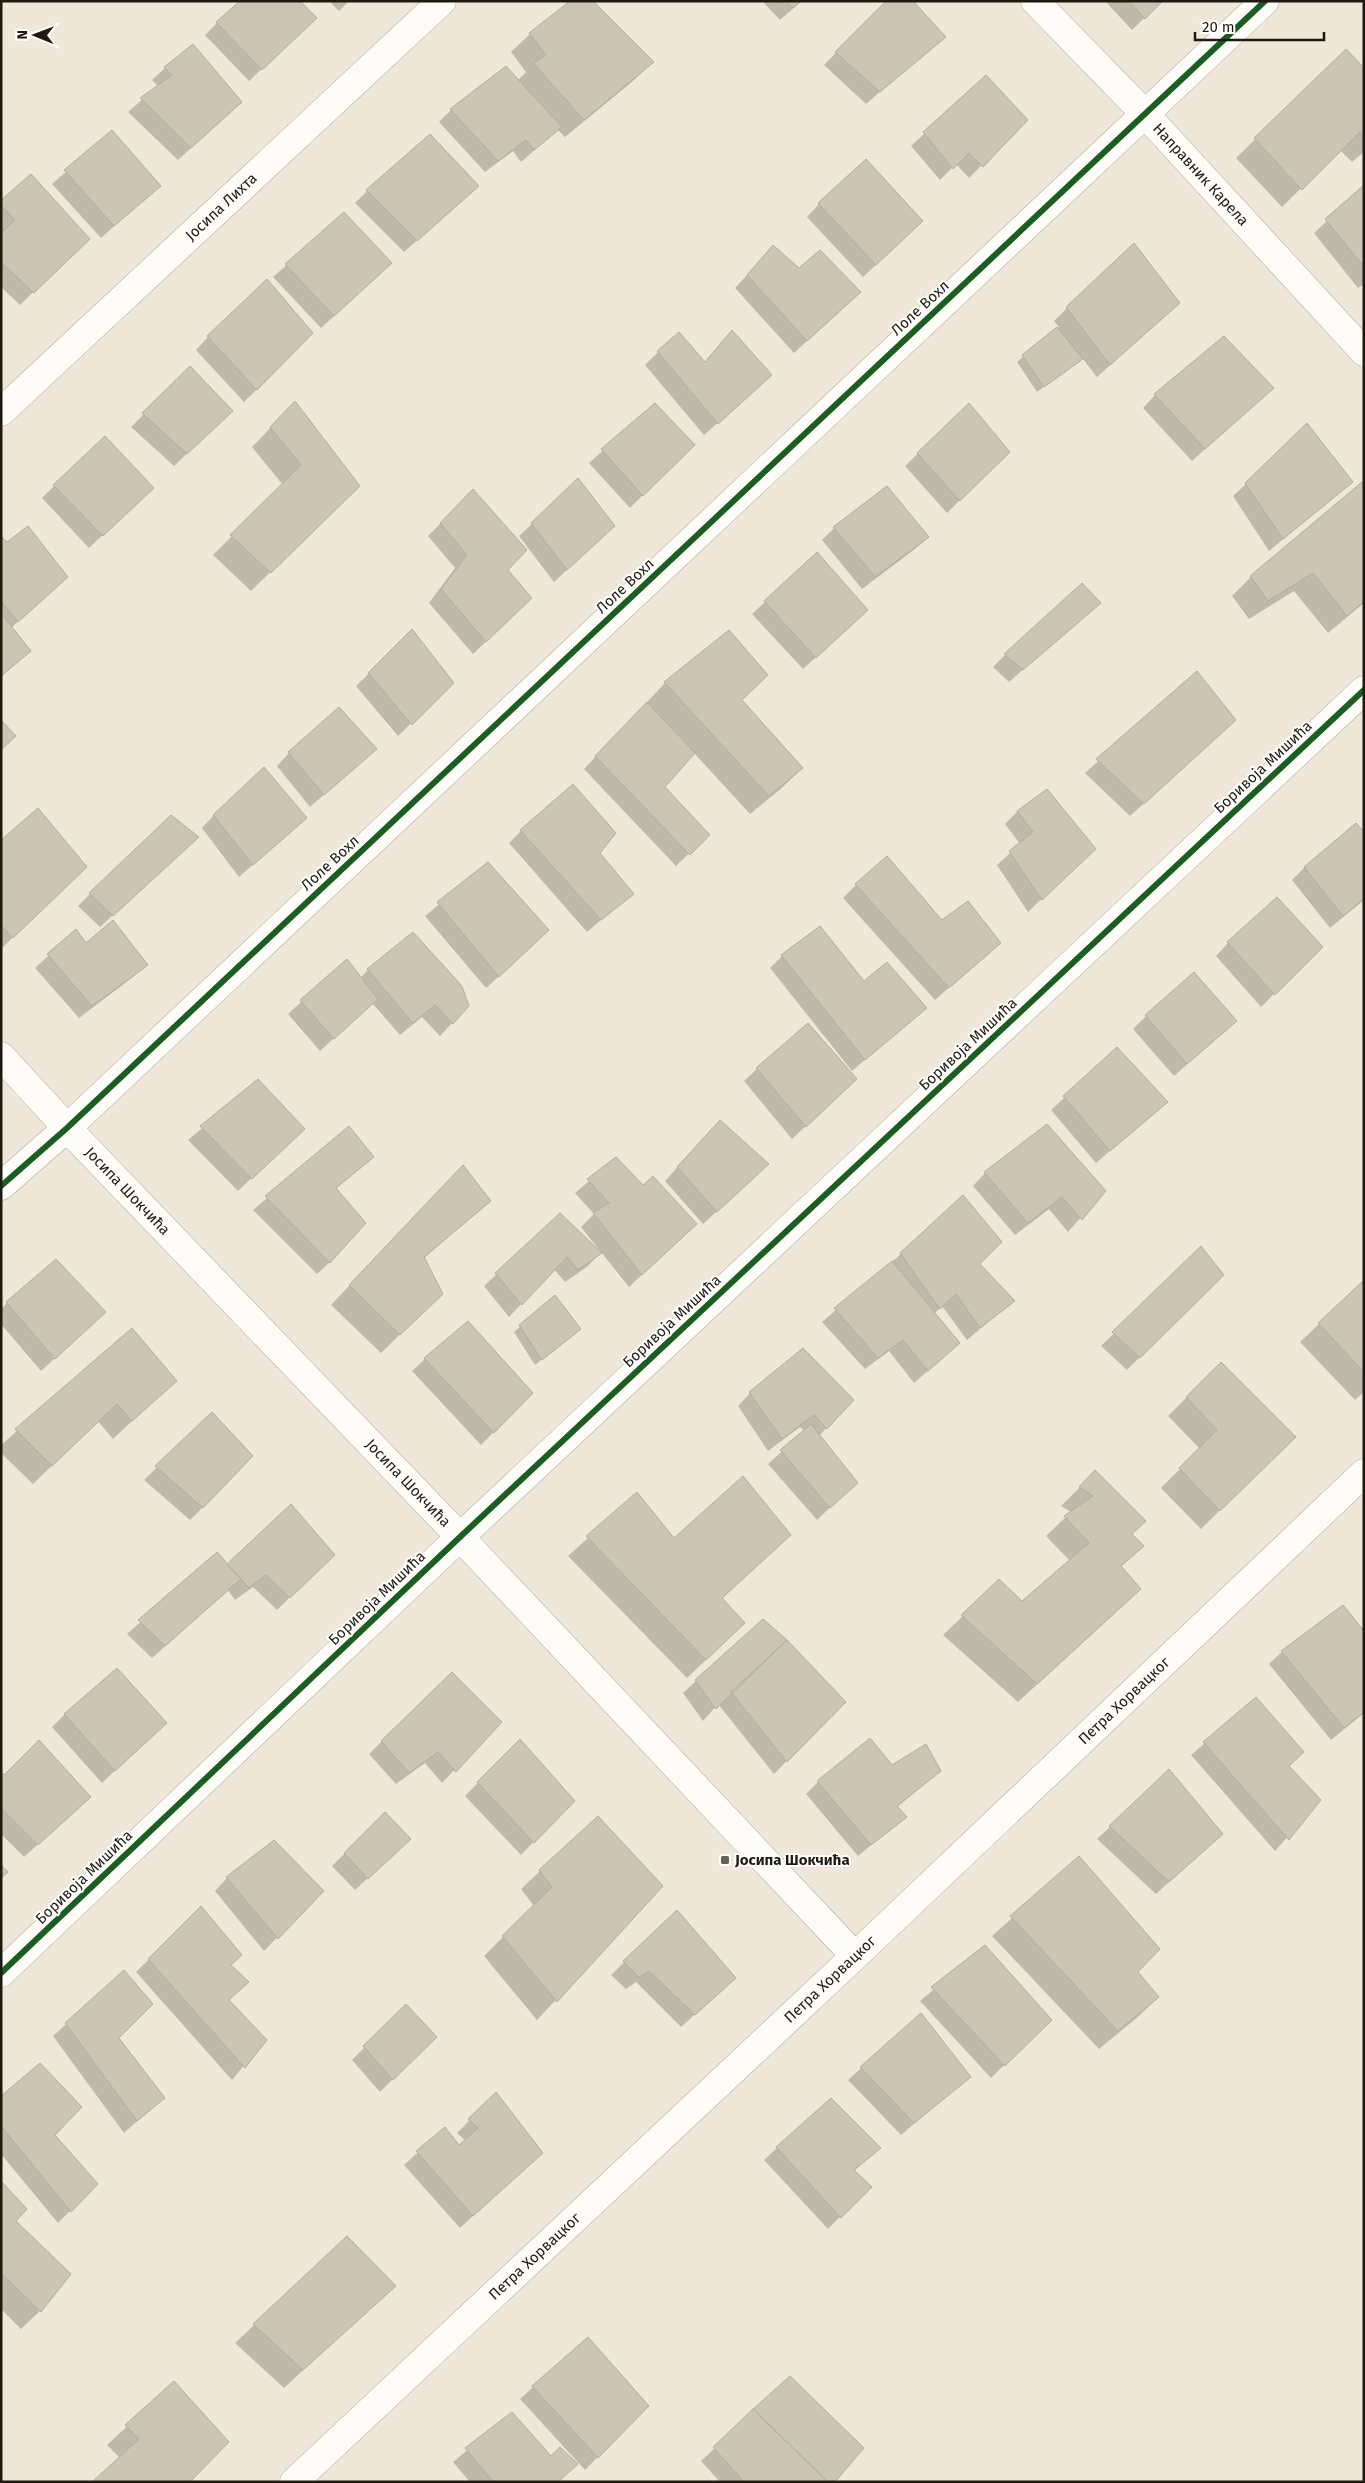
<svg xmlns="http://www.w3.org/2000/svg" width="1365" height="2483" viewBox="0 0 1365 2483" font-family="'Fira Sans',sans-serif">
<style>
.shadow{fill:#0003}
.building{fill:#ccc5b3;stroke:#b2ada0}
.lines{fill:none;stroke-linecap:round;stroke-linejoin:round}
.minor-casing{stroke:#aea99c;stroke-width:29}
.minor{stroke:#fdfcf9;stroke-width:28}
.cycleway-casing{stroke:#fff;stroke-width:9}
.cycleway{stroke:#1b5e20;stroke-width:6}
.poi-dot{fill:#686255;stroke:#fff;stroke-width:2}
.labels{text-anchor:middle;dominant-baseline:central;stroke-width:4;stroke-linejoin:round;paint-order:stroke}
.street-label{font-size:15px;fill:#1f1a0f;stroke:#fff}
.poi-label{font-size:15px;font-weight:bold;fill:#1f1a0f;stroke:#fff;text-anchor:start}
</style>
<rect width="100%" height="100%" fill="#efe8d8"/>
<path class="shadow" d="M 329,1 L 349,1 L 339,11 Z
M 762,1 L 802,1 L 780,20 Z
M 887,1 L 944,36 L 866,104 L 824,65 Z
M 1105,1 L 1162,1 L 1132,30 Z
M 217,23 L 303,30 L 249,81 L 205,35 Z
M 530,34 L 652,62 L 633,81 L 565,137 L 558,130 L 521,162 L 513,151 L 485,172 L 439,122 L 451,110 L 517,81 L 526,72 L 511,52 Z
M 1346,51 L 1364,70 L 1364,152 L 1352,162 L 1340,150 L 1282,207 L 1236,158 Z
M 165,68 L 241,102 L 178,160 L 128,112 L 158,86 L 152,80 Z
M 986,77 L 1026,120 L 969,178 L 956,164 L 940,180 L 911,146 Z
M 112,132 L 159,186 L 101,238 L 52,184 Z
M 1364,187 L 1364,284 L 1358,288 L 1314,233 Z
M 367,191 L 465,198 L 404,252 L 355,203 Z
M 1,201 L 88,239 L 20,305 L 1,287 Z
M 819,204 L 909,234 L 863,277 L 807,217 Z
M 344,214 L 378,276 L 321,328 L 273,277 Z
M 773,247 L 799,270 L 846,305 L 794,353 L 735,288 Z
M 1179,303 L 1097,377 L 1082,358 L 1037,392 L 1017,362 L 1059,327 L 1054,321 L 1067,308 Z
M 732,332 L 757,388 L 704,435 L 645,365 L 658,352 L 704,363 Z
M 208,337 L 257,389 L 244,402 L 196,350 Z
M 190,368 L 218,424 L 174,466 L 131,427 Z
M 1155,395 L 1259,400 L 1192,461 L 1143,408 Z
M 969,404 L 1008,452 L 947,513 L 905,466 Z
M 655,405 L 693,445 L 630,508 L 589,463 Z
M 276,422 L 339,505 L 251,591 L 213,555 L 283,485 L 252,447 Z
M 1351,482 L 1269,551 L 1233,496 L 1246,484 Z
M 54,486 L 139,501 L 89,548 L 42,498 Z
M 1364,486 L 1364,603 L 1328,633 L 1294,591 L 1249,619 L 1232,596 L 1251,577 Z
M 473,491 L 506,570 L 518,611 L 473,654 L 429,603 L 455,568 L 428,536 Z
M 532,524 L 601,538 L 554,582 L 519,536 Z
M 834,528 L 928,537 L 915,549 L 862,589 L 822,540 Z
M 1,537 L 7,544 L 67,577 L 11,628 L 29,651 L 1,677 Z
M 765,602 L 854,623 L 803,669 L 752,614 Z
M 1099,603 L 1009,682 L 993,667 L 1005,655 Z
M 412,631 L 452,683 L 398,736 L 356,686 Z
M 1197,673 L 1221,733 L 1130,816 L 1085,773 Z
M 665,683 L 741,700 L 802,768 L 783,787 L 750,814 L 694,753 L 664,787 L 708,835 L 676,866 L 584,769 Z
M 376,749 L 310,807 L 277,766 L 289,753 Z
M 1047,790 L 1081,861 L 1028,912 L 997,865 L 1020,844 L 1005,824 L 1017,812 Z
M 214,815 L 292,830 L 239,877 L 202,828 Z
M 521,831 L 598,853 L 632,894 L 587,932 L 509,843 Z
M 1364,834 L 1364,900 L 1330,928 L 1292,880 L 1305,867 Z
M 1,841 L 85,867 L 1,949 Z
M 184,849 L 100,927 L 78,906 L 90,894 Z
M 488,864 L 535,943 L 486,988 L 425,916 Z
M 856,885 L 942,922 L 986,955 L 935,1000 L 843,898 Z
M 76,931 L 86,944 L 146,965 L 133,977 L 79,1018 L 35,968 Z
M 1228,943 L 1321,947 L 1261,1007 L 1216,956 Z
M 782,956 L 864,983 L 925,1008 L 852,1071 L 770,968 Z
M 346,961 L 360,978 L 368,970 L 468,1006 L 440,1036 L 422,1017 L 400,1035 L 372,1003 L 320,1051 L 288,1014 Z
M 1146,1016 L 1236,1021 L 1174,1076 L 1133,1029 Z
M 1117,1049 L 1166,1102 L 1096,1163 L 1051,1110 Z
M 757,1069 L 842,1092 L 792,1139 L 744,1081 Z
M 258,1081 L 290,1142 L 238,1191 L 188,1140 Z
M 349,1128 L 372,1156 L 335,1189 L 330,1262 L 317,1274 L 253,1210 Z
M 708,1134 L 755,1177 L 703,1224 L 665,1181 Z
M 616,1158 L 683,1236 L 629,1287 L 581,1227 L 594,1214 L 575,1193 Z
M 985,1173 L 1104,1191 L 1068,1232 L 1049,1209 L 1015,1235 L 973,1186 Z
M 444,1185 L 489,1201 L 423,1259 L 441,1294 L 381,1353 L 331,1305 Z
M 560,1214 L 600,1253 L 588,1266 L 565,1282 L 554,1269 L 509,1317 L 484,1286 Z
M 1201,1248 L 1222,1275 L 1127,1370 L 1101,1346 Z
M 901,1254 L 978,1264 L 1013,1301 L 967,1340 L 942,1306 L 934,1314 L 946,1355 L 914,1383 L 889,1351 L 865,1369 L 822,1322 Z
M 1364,1281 L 1364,1392 L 1355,1400 L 1300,1342 Z
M 554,1297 L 580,1329 L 535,1365 L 514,1332 Z
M 7,1303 L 92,1324 L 41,1371 L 1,1324 L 1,1309 Z
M 132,1330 L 175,1381 L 113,1439 L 98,1421 L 33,1484 L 1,1453 L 1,1445 Z
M 425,1359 L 532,1393 L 481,1445 L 412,1371 Z
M 1221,1363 L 1294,1437 L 1201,1529 L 1161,1488 L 1200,1449 L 1168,1416 Z
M 750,1393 L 852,1400 L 819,1436 L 843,1495 L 817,1520 L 768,1464 L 805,1431 L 800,1427 L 768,1451 L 738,1406 Z
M 212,1414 L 203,1507 L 190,1520 L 144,1480 Z
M 1095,1472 L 1130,1535 L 1142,1546 L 1120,1567 L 1120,1608 L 1018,1702 L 943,1635 L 999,1581 L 1022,1603 L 1070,1561 L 1046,1536 L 1071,1512 L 1061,1506 Z
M 637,1494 L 674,1540 L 789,1535 L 721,1599 L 725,1642 L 687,1678 L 568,1556 Z
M 217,1554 L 227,1565 L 333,1555 L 277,1610 L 253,1587 L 235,1600 L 228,1590 L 152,1658 L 127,1634 Z
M 1364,1633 L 1364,1713 L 1331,1740 L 1269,1664 L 1282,1652 Z
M 696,1681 L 844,1702 L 774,1774 L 718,1704 L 703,1721 L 683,1693 Z
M 1256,1699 L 1288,1767 L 1320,1800 L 1275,1851 L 1191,1755 Z
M 65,1714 L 152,1736 L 102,1783 L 52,1727 Z
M 500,1722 L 442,1783 L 425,1763 L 396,1784 L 369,1754 L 382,1741 Z
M 520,1740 L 573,1801 L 521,1855 L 465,1796 Z
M 891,1767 L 939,1771 L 897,1807 L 905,1817 L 858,1856 L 806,1794 L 818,1782 Z
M 1169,1771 L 1208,1846 L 1156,1894 L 1097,1839 Z
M 1,1774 L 3,1777 L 90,1797 L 24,1857 L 1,1834 Z
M 385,1813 L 396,1852 L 355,1890 L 332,1866 Z
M 1079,1858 L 1137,1972 L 1158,1997 L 1139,2016 L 1099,2049 L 992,1936 Z
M 540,1871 L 662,1886 L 537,2020 L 484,1956 L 534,1906 L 521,1889 Z
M 227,1878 L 322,1891 L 264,1951 L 215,1891 Z
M 201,1908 L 227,2001 L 265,2040 L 232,2080 L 136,1972 Z
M 677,1911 L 722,1990 L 681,2027 L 636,1982 L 626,1989 L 611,1975 Z
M 985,1947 L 1050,2020 L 991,2078 L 920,2001 Z
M 123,1972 L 117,2038 L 163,2098 L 124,2133 L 53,2036 Z
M 406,2006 L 435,2037 L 380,2092 L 352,2060 Z
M 921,2015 L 969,2077 L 901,2135 L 848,2080 Z
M 496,2094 L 529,2165 L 460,2228 L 404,2165 L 444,2129 L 459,2147 L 466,2141 L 457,2133 Z
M 1,2098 L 53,2135 L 97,2184 L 58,2223 L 1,2154 Z
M 777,2148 L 879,2148 L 853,2172 L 870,2187 L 828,2229 L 764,2160 Z
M 1,2183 L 40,2311 L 21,2329 L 1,2309 Z
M 394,2286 L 284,2388 L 235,2343 L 254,2325 Z
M 790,2377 L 833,2482 L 720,2482 L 701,2461 Z
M 174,2383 L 228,2442 L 120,2458 L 107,2445 Z
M 533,2387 L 648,2406 L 585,2470 L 520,2399 Z
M 512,2413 L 551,2458 L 558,2482 L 470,2482 L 453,2462 Z"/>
<path class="building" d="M 240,1 L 300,1 L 317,18 L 262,70 L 216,22 Z
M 570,1 L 593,1 L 654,62 L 584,120 L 533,63 L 546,55 L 529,33 Z
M 787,1 L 801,1 L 793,8 Z
M 886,1 L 913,1 L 946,37 L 880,92 L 835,52 Z
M 1129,1 L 1163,1 L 1145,19 Z
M 193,44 L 242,102 L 191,148 L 140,98 L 172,75 L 164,67 Z
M 1346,49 L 1364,68 L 1364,136 L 1360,132 L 1302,190 L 1254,138 Z
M 506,66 L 562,127 L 534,150 L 526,140 L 498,161 L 450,109 Z
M 986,75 L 1028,120 L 983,167 L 969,153 L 953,169 L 923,132 Z
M 112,130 L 161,186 L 114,226 L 64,170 Z
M 430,134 L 479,186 L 417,241 L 366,190 Z
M 866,159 L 923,221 L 876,265 L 818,203 Z
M 31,174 L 90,239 L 34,293 L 1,262 L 1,233 L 15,220 L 1,205 L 1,200 Z
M 1364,185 L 1364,267 L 1325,219 Z
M 344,212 L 392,263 L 334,316 L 285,264 Z
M 1134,243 L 1180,303 L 1110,365 L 1066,307 Z
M 773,245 L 799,268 L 820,250 L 861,292 L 807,341 L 747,275 Z
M 267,279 L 313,333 L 257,390 L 207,336 Z
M 1057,327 L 1083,359 L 1044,387 L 1022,355 Z
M 732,330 L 772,375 L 718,424 L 657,351 L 679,332 L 705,362 Z
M 1224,336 L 1274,388 L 1205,449 L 1154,394 Z
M 190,366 L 233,411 L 187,454 L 142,413 Z
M 295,401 L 360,486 L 271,573 L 230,535 L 301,465 L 270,427 Z
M 655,403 L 695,445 L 643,496 L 601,449 Z
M 969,403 L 1010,452 L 960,501 L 917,453 Z
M 1307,423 L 1353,482 L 1283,539 L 1245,483 Z
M 105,436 L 154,488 L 103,536 L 53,485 Z
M 578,478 L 615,526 L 567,570 L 531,523 Z
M 1362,482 L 1364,484 L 1364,601 L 1347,616 L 1313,573 L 1268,601 L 1250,576 Z
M 887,486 L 929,537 L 875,577 L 833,527 Z
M 473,489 L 527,550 L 508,570 L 532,598 L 486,642 L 441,589 L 467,555 L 440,523 Z
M 28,526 L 68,577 L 18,622 L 1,601 L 1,536 L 7,542 Z
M 817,552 L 868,610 L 816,658 L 764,601 Z
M 1082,583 L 1101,603 L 1023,670 L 1004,654 Z
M 1,613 L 31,651 L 1,676 Z
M 412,629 L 454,683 L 412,725 L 368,673 Z
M 729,630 L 768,675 L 742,700 L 803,768 L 769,796 L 664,682 Z
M 1197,671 L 1236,720 L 1144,804 L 1096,759 Z
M 647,702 L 695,753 L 665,787 L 710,835 L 690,855 L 595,756 Z
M 339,707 L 377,749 L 324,795 L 288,752 Z
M 1,720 L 16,736 L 1,750 Z
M 264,767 L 307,818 L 253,865 L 213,815 Z
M 573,784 L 616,833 L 600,853 L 634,894 L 601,920 L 520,830 Z
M 1047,789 L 1096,849 L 1042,900 L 1009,851 L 1033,832 L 1017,811 Z
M 38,808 L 87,867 L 13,938 L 1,925 L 1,840 Z
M 171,815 L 199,837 L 113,916 L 89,893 Z
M 1356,823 L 1364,832 L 1364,899 L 1343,916 L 1304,867 Z
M 887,856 L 942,920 L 968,901 L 1001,943 L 949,988 L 855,884 Z
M 488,862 L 549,930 L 499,977 L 437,902 Z
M 1277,897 L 1323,947 L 1275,995 L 1227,942 Z
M 113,920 L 148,965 L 92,1006 L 47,954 L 76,929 L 86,943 Z
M 820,926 L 864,981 L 887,962 L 927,1008 L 865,1060 L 781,955 Z
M 413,932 L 462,986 L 469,1006 L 453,1024 L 435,1005 L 413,1023 L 367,969 Z
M 347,959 L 378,999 L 334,1039 L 300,1000 Z
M 1194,972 L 1237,1021 L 1187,1064 L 1145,1015 Z
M 808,1023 L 857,1079 L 806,1127 L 756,1068 Z
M 1117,1047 L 1168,1102 L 1110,1151 L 1063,1096 Z
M 258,1079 L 305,1129 L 252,1179 L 200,1126 Z
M 720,1120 L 769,1164 L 717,1212 L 677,1167 Z
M 1047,1124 L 1106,1191 L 1082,1220 L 1062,1197 L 1028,1223 L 984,1172 Z
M 349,1126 L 374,1157 L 336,1188 L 366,1223 L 330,1263 L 265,1196 Z
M 616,1157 L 643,1185 L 653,1176 L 697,1224 L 642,1275 L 593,1213 L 609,1203 L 587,1179 Z
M 463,1165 L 491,1201 L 424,1257 L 443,1294 L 400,1335 L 349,1285 Z
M 963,1195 L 1002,1242 L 980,1264 L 1015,1301 L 980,1328 L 956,1294 L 940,1309 L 900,1253 Z
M 560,1213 L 602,1253 L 578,1270 L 567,1257 L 522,1305 L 495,1273 Z
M 1201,1246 L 1224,1275 L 1140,1358 L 1112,1332 Z
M 56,1259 L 106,1312 L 55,1359 L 6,1302 Z
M 892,1261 L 960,1343 L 928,1371 L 903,1340 L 878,1358 L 834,1308 Z
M 1364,1280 L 1364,1372 L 1318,1323 Z
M 555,1295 L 581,1329 L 542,1360 L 519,1325 Z
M 468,1321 L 533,1393 L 494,1433 L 424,1358 Z
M 132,1328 L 177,1381 L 132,1421 L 117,1404 L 52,1466 L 15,1429 Z
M 803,1348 L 854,1400 L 827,1429 L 814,1415 L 782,1439 L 749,1392 Z
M 1221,1362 L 1296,1437 L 1220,1511 L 1179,1468 L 1217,1430 L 1186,1397 Z
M 212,1412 L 253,1456 L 203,1508 L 155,1466 Z
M 811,1424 L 858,1483 L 830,1508 L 780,1450 Z
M 1095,1470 L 1146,1521 L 1132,1534 L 1144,1546 L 1121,1566 L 1141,1589 L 1037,1684 L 961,1615 L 999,1579 L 1022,1601 L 1089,1543 L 1064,1516 L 1093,1496 L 1079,1487 Z
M 743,1476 L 791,1535 L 722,1598 L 745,1623 L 706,1660 L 586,1536 L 637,1492 L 674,1538 Z
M 291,1504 L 335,1555 L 290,1598 L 266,1575 L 249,1588 L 227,1564 Z
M 217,1552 L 241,1579 L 165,1646 L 138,1620 Z
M 1343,1605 L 1364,1631 L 1364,1712 L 1344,1728 L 1281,1651 Z
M 763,1619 L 787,1640 L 716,1709 L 695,1680 Z
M 787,1640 L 846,1702 L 787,1762 L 731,1692 Z
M 117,1668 L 167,1723 L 115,1771 L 64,1714 Z
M 452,1672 L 502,1722 L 456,1772 L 438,1752 L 409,1773 L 381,1741 Z
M 1256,1697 L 1304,1752 L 1289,1766 L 1321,1800 L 1289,1840 L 1203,1742 Z
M 870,1738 L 892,1765 L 926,1744 L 941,1771 L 897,1806 L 907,1817 L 871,1845 L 817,1781 Z
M 520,1739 L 575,1801 L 534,1843 L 477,1782 Z
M 39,1740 L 91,1797 L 38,1845 L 1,1808 L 1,1772 L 4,1775 Z
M 1169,1769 L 1223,1834 L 1169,1882 L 1109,1826 Z
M 385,1812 L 411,1839 L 368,1879 L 344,1853 Z
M 598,1816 L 663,1886 L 557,2002 L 502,1936 L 552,1887 L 539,1870 Z
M 274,1840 L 324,1891 L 278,1939 L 226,1877 Z
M 1079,1856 L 1160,1949 L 1138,1972 L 1159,1997 L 1118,2031 L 1010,1916 Z
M 1,1865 L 8,1872 L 1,1878 Z
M 201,1906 L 242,1955 L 231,1965 L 249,1982 L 229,2000 L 267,2040 L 245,2068 L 148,1959 Z
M 677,1910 L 736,1978 L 695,2015 L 649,1971 L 639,1977 L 623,1961 Z
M 985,1945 L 1052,2020 L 1005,2066 L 931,1987 Z
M 124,1970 L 153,2004 L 119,2038 L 165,2098 L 137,2121 L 65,2023 Z
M 406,2004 L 437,2037 L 393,2080 L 363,2046 Z
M 921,2013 L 971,2077 L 914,2123 L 860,2067 Z
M 40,2063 L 82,2107 L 55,2135 L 98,2184 L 71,2212 L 1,2126 L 1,2096 Z
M 496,2092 L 543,2153 L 473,2216 L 416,2151 L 445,2127 L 459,2145 L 478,2128 L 468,2119 Z
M 831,2098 L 881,2148 L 854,2170 L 872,2187 L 841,2218 L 776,2147 Z
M 1,2181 L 27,2209 L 16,2221 L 71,2274 L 41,2312 L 1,2273 Z
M 347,2236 L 396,2286 L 303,2370 L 253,2324 Z
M 588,2337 L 649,2406 L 598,2458 L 532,2386 Z
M 790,2376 L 864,2448 L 835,2482 L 828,2482 L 753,2409 Z
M 174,2381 L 229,2442 L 190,2482 L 92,2482 L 139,2439 L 125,2425 Z
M 753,2409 L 828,2482 L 744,2482 L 713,2447 Z
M 512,2412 L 551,2456 L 560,2447 L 578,2464 L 558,2482 L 493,2482 L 465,2448 Z"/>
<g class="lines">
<g class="minor-casing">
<g id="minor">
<path id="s1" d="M 1035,1 L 1145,114 L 1364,352"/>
<path id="s2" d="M 1,412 L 442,1"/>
<path id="s3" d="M 1,1056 L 67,1128 L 460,1537 L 855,1956"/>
<path d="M 1,1186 L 67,1128 L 1265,1"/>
<path d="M 1,1973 L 460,1537 L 1364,690"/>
<path id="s4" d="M 294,2482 L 855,1956 L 1364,1473"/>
</g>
</g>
<use href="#minor" class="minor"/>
<g class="cycleway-casing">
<path id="cycleway" d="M 1,1186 L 67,1128 L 1265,1
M 1,1973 L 460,1537 L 1364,690"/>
</g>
<use href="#cycleway" class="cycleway"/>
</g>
<rect class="poi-dot" x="720" y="1855" width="10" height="10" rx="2.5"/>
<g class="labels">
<g class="street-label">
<text stroke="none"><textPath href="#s1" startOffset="240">Направник Карела</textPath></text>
<text stroke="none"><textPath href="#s2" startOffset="301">Јосипа Лихта</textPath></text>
<text transform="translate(920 308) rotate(-43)">Лоле Вохл</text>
<text transform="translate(625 586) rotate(-43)">Лоле Вохл</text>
<text transform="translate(1263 767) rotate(-43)">Боривоја Мишића</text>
<text transform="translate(330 863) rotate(-43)">Лоле Вохл</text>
<text transform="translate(968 1044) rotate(-43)">Боривоја Мишића</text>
<text stroke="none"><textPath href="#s3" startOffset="185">Јосипа Шокчића</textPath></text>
<text transform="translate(672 1321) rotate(-43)">Боривоја Мишића</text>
<text stroke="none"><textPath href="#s3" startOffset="590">Јосипа Шокчића</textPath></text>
<text transform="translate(377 1598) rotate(-44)">Боривоја Мишића</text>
<text stroke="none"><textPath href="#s4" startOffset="1140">Петра Хорвацког</textPath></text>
<text transform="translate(84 1877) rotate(-44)">Боривоја Мишића</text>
<text stroke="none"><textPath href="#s4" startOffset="735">Петра Хорвацког</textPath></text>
<text stroke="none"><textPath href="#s4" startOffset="330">Петра Хорвацког</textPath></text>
</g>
<g class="poi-label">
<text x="735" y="1860">Јосипа Шокчића</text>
</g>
</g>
<rect width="1365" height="2483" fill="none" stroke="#1f1a0f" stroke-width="5"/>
<g transform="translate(35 35) rotate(271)" stroke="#ffffff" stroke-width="4" paint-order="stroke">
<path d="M0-4L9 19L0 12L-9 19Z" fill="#1f1a0f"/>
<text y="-8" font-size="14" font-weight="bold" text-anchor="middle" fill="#1f1a0f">N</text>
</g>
<path d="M1195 32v8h129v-8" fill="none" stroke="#1f1a0f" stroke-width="2.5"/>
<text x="1202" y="32" font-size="15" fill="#1f1a0f" stroke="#ffffff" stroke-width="4" paint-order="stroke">20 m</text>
</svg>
